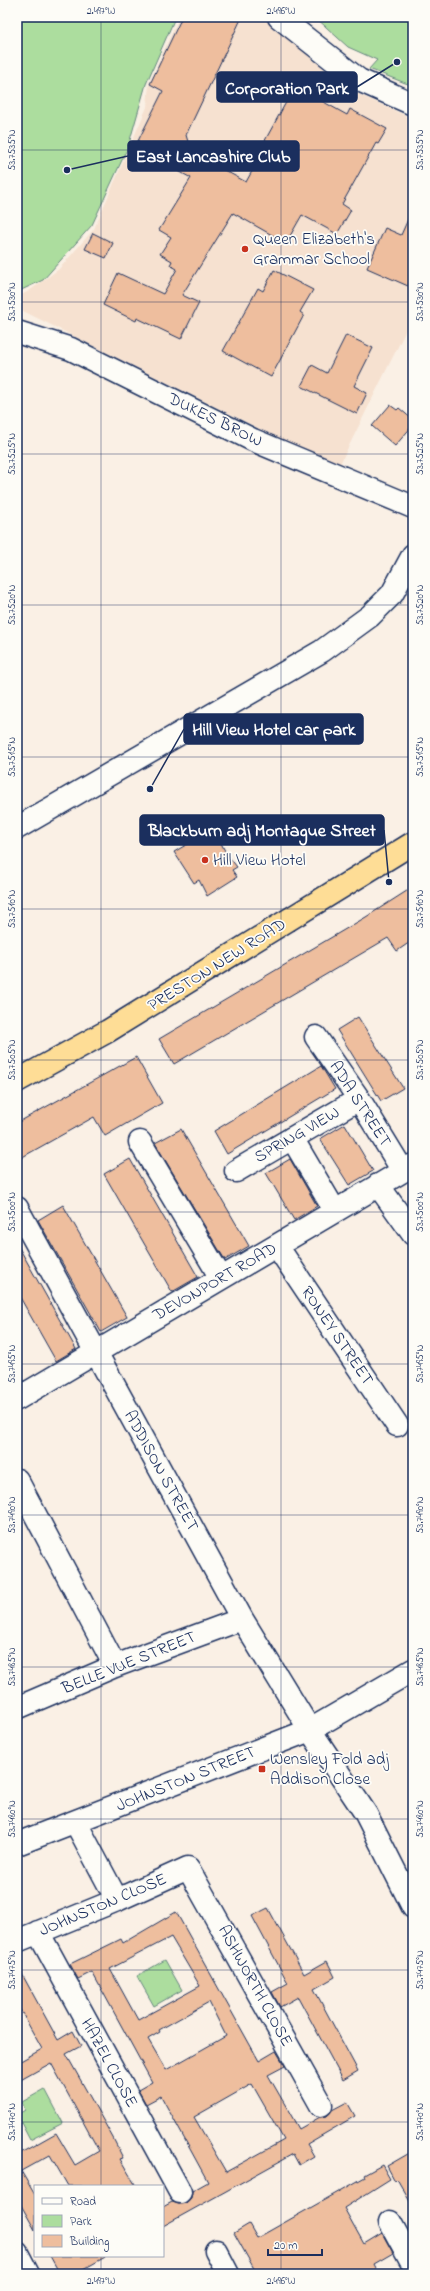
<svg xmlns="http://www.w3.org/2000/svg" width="430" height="2291" viewBox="0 0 430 2291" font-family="'Indie Flower',sans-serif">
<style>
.built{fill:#f6e1d0}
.green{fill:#acdd9e;stroke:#64867e}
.building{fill:#eebe9e;stroke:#1b2f5e;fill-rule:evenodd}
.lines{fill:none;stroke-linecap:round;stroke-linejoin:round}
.minor-casing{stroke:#1b2f5e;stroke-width:25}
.highway-casing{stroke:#1b2f5e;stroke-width:25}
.minor{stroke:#fdfcf7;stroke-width:22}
.highway{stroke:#fedd96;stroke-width:22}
.ticks{fill:none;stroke:#1b2f5e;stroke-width:1;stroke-opacity:0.45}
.poi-dot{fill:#c8321e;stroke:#fdfcf7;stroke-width:1.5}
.labels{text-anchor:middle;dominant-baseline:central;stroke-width:3.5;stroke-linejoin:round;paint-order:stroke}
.poi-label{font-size:17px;fill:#1b2f5e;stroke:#fdfcf7;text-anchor:start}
.street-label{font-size:17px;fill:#1b2f5e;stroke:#fdfcf7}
.leader{fill:none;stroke:#1b2f5e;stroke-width:1.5}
.callout-dot{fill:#1b2f5e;stroke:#fdfcf7;stroke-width:1.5}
.callout{fill:#1b2f5e;stroke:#1b2f5e;stroke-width:1.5}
.callout-label{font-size:18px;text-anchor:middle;font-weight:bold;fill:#fff}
.neatline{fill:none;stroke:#1b2f5e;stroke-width:1.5}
.ticks-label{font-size:10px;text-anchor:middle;fill:#1b2f5e}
</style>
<rect width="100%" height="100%" fill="#faf0e5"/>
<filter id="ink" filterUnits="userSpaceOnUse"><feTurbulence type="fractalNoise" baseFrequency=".025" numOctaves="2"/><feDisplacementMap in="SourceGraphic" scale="8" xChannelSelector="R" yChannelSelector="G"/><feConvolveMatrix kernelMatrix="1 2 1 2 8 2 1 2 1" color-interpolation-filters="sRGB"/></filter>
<g filter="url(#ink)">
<path class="built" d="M 179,17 L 264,17 L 349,90 L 413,119 L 413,316 L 338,468 L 17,308 L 17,297 L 29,291 L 59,269 L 94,229 L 147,107 L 149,84 Z"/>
<path class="green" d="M 17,17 L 174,17 L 174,20 L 146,84 L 128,147 L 92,225 L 43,280 L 17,292 Z
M 315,17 L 413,17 L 413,86 L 369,69 L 377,60 L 348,47 Z
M 165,1960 L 182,1990 L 154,2006 L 137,1976 Z
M 45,2089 L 63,2123 L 30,2140 L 17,2115 L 25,2110 L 22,2102 Z"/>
<path class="building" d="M 182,17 L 242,17 L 186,135 L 191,152 L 246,182 L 260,157 L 257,155 L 295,86 L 347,115 L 350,109 L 387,129 L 378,144 L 376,143 L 342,204 L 351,210 L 337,234 L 302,215 L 286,243 L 233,213 L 182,295 L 199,303 L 181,339 L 137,318 L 136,321 L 103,305 L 118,273 L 163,294 L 177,269 L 170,265 L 172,261 L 160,254 L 171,237 L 159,230 L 191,178 L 135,147 L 163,91 L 150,84 Z
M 413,208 L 413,274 L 408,286 L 367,268 L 385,228 L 401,235 Z
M 93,233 L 113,243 L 106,258 L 85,249 Z
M 274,270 L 313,290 L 300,312 L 304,315 L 271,377 L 223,351 L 258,288 L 263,291 Z
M 346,335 L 373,348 L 354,386 L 367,393 L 357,414 L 301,386 L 312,365 L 327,373 Z
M 390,405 L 397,410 L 399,408 L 413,420 L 413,425 L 395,446 L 372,426 Z
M 210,821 L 226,853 L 237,867 L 232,870 L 237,877 L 207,896 L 199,880 L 194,883 L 174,852 L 196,839 L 192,831 Z
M 413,887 L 413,940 L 397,951 L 388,938 L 174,1064 L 159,1039 L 366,917 Z
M 358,1017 L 403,1088 L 381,1101 L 337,1030 Z
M 136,1057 L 162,1103 L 105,1136 L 94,1117 L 17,1160 L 17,1123 Z
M 321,1066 L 335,1089 L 227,1154 L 214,1131 Z
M 345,1124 L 373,1171 L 349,1185 L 320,1139 Z
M 181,1129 L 249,1246 L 225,1260 L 155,1143 Z
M 130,1159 L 198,1277 L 172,1292 L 104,1174 Z
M 290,1159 L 317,1206 L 294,1220 L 266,1173 Z
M 63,1205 L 127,1317 L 101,1332 L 38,1220 Z
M 17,1244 L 76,1349 L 56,1361 L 17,1292 Z
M 268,1908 L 304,1974 L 327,1961 L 335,1977 L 314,1989 L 358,2071 L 343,2080 L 298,1997 L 280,2007 L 272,1992 L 288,1983 L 252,1916 Z
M 176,1912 L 259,2061 L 276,2051 L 285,2066 L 268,2075 L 299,2129 L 320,2117 L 327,2116 L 332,2110 L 347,2102 L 355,2116 L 307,2144 L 314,2156 L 299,2165 L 293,2154 L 163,2226 L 163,2207 L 172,2202 L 179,2204 L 186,2203 L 191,2198 L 192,2191 L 208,2182 L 161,2096 L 146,2104 L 138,2090 L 152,2082 L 92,1972 L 78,1979 L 70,1964 L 121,1939 L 123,1943 ZM 171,1937 L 200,1986 L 138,2020 L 110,1969 ZM 209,2002 L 226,2036 L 166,2070 L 148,2039 L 160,2032 L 159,2030 ZM 252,2084 L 284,2140 L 226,2172 L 194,2117 Z
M 17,1965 L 58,2040 L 73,2031 L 81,2046 L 66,2054 L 113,2138 L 123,2158 L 120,2159 L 136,2186 L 68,2186 L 50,2155 L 21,2171 L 35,2195 L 35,2230 L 17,2198 L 17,2155 L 56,2133 L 75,2165 L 99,2151 L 51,2063 L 17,2082 L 17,2063 L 42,2049 L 17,2004 Z
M 413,2151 L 413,2207 L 397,2179 L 395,2181 L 387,2166 Z
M 382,2165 L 390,2179 L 344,2208 L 364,2244 L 382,2233 L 393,2253 L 374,2264 L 379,2274 L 257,2274 L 234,2233 L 249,2224 L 257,2238 L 365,2177 L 364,2175 Z
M 50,2256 L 107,2256 L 75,2274 L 60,2274 Z"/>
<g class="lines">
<g class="minor-casing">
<path id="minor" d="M 279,17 L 359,80 L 413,104
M 17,332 L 71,349 L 253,440 L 413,507
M 17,828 L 322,651 L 370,616 L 392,594 L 413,555
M 316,1037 L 359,1099 L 403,1171
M 292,1138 L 335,1211
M 140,1142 L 221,1278
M 236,1171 L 359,1099
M 378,1185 L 413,1234
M 17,1208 L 242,1619 L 310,1730 L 366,1814 L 413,1907
M 277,1246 L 397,1425
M 17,1399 L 413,1165
M 17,1480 L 115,1666
M 17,1708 L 115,1666 L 242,1619
M 76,1823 L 117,1900
M 17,1844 L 310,1730 L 413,1670
M 38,1932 L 180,2192
M 17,1941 L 117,1900 L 188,1868 L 321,2105
M 390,2222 L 413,2264
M 216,2251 L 228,2274
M 17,2253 L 28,2274"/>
</g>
<g class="highway-casing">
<path id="highway" d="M 17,1081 L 108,1031 L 413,843"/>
</g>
<use href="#minor" class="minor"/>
<use href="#highway" class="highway"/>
</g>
</g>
<path class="ticks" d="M 101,17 L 101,2186M 281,17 L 281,2274M 17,150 L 413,150M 17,302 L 413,302M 17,454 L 413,454M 17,605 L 413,605M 17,757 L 413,757M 17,909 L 413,909M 17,1060 L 413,1060M 17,1212 L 413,1212M 17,1364 L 413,1364M 17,1515 L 413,1515M 17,1667 L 413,1667M 17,1819 L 413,1819M 17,1970 L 413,1970M 17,2122 L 413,2122M 101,2256 L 101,2274M 17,2273 L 413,2273"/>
<g class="poi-dot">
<circle cx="245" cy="249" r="4"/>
<circle cx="205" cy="860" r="4"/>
<rect x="258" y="1765" width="8" height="8" rx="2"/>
</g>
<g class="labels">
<g class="poi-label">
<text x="253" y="239">Queen Elizabeth's<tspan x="253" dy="20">Grammar School</tspan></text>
<text x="213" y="860">Hill View Hotel</text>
<text x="270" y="1759">Wensley Fold adj<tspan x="270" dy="20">Addison Close</tspan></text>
</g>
<g class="street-label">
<text transform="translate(215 420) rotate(26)">DUKES BROW</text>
<text transform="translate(217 965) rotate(-32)">PRESTON NEW ROAD</text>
<text transform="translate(360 1104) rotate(57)">ADA STREET</text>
<text transform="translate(297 1135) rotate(-30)">SPRING VIEW</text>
<text transform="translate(215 1282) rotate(-30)">DEVONPORT ROAD</text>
<text transform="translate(337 1336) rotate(56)">RONEY STREET</text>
<text transform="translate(161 1471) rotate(61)">ADDISON STREET</text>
<text transform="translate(129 1663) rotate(-22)">BELLE VUE STREET</text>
<text transform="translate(186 1779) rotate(-22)">JOHNSTON STREET</text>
<text transform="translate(103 1905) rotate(-23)">JOHNSTON CLOSE</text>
<text transform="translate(255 1986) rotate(61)">ASHWORTH CLOSE</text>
<text transform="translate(109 2063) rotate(61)">HAZEL CLOSE</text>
</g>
</g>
<path class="leader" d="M397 62L357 87M67 170L128 156M150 789L184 729M389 882L384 830"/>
<g class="callout-dot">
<circle cx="397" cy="62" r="4"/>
<circle cx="67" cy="170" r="4"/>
<circle cx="150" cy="789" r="4"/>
<circle cx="389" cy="882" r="4"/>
</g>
<g class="callout">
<rect x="217" y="72" width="140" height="30" rx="4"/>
<rect x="128" y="141" width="171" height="30" rx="4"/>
<rect x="184" y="714" width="179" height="30" rx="4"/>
<rect x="140" y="815" width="244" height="30" rx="4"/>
</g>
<g class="callout-label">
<text x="287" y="94">Corporation Park</text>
<text x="213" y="162">East Lancashire Club</text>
<text x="274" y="735">Hill View Hotel car park</text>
<text x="262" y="836">Blackburn adj Montague Street</text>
</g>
<rect width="430" height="2291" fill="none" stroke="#fdfcf7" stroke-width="44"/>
<rect x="34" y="2185" width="130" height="72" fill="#fdfcf7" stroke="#a3aaba"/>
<rect x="42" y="2198" width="20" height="6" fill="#fdfcf7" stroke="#a3aaba"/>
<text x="70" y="2205" font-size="12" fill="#1b2f5e">Road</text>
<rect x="42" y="2215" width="20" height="12" fill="#acdd9e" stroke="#a3aaba"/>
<text x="70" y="2225" font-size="12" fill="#1b2f5e">Park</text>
<rect x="42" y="2235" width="20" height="12" fill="#eebe9e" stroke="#a3aaba"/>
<text x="70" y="2245" font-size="12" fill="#1b2f5e">Building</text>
<path d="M268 2249v6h54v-6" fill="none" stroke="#1b2f5e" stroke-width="2"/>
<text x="274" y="2249" font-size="12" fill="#1b2f5e" stroke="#fdfcf7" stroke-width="3" paint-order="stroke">20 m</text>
<rect x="22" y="22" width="386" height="2247" class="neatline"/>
<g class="ticks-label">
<text x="101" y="14">2.497°W</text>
<text x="281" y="14">2.496°W</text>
<text transform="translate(11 150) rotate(-90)" y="4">53.7535°N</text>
<text transform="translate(419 150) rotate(-90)" y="4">53.7535°N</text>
<text transform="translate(11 302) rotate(-90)" y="4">53.7530°N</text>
<text transform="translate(419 302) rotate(-90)" y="4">53.7530°N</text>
<text transform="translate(11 454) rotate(-90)" y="4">53.7525°N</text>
<text transform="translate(419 454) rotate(-90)" y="4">53.7525°N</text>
<text transform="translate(11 605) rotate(-90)" y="4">53.7520°N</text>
<text transform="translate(419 605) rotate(-90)" y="4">53.7520°N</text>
<text transform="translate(11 757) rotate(-90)" y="4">53.7515°N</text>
<text transform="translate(419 757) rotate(-90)" y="4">53.7515°N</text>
<text transform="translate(11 909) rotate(-90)" y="4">53.7510°N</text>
<text transform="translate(419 909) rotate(-90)" y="4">53.7510°N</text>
<text transform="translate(11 1060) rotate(-90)" y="4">53.7505°N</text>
<text transform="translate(419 1060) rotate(-90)" y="4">53.7505°N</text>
<text transform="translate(11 1212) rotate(-90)" y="4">53.7500°N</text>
<text transform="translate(419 1212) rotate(-90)" y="4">53.7500°N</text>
<text transform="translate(11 1364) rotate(-90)" y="4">53.7495°N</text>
<text transform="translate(419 1364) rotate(-90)" y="4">53.7495°N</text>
<text transform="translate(11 1515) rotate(-90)" y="4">53.7490°N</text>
<text transform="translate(419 1515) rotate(-90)" y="4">53.7490°N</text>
<text transform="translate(11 1667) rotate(-90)" y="4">53.7485°N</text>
<text transform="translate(419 1667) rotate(-90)" y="4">53.7485°N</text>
<text transform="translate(11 1819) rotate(-90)" y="4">53.7480°N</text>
<text transform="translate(419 1819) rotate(-90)" y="4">53.7480°N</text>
<text transform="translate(11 1970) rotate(-90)" y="4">53.7475°N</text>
<text transform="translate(419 1970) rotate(-90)" y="4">53.7475°N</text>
<text transform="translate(11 2122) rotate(-90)" y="4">53.7470°N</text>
<text transform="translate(419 2122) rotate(-90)" y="4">53.7470°N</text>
<text x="101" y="2284">2.497°W</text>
<text x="281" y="2284">2.496°W</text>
</g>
</svg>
